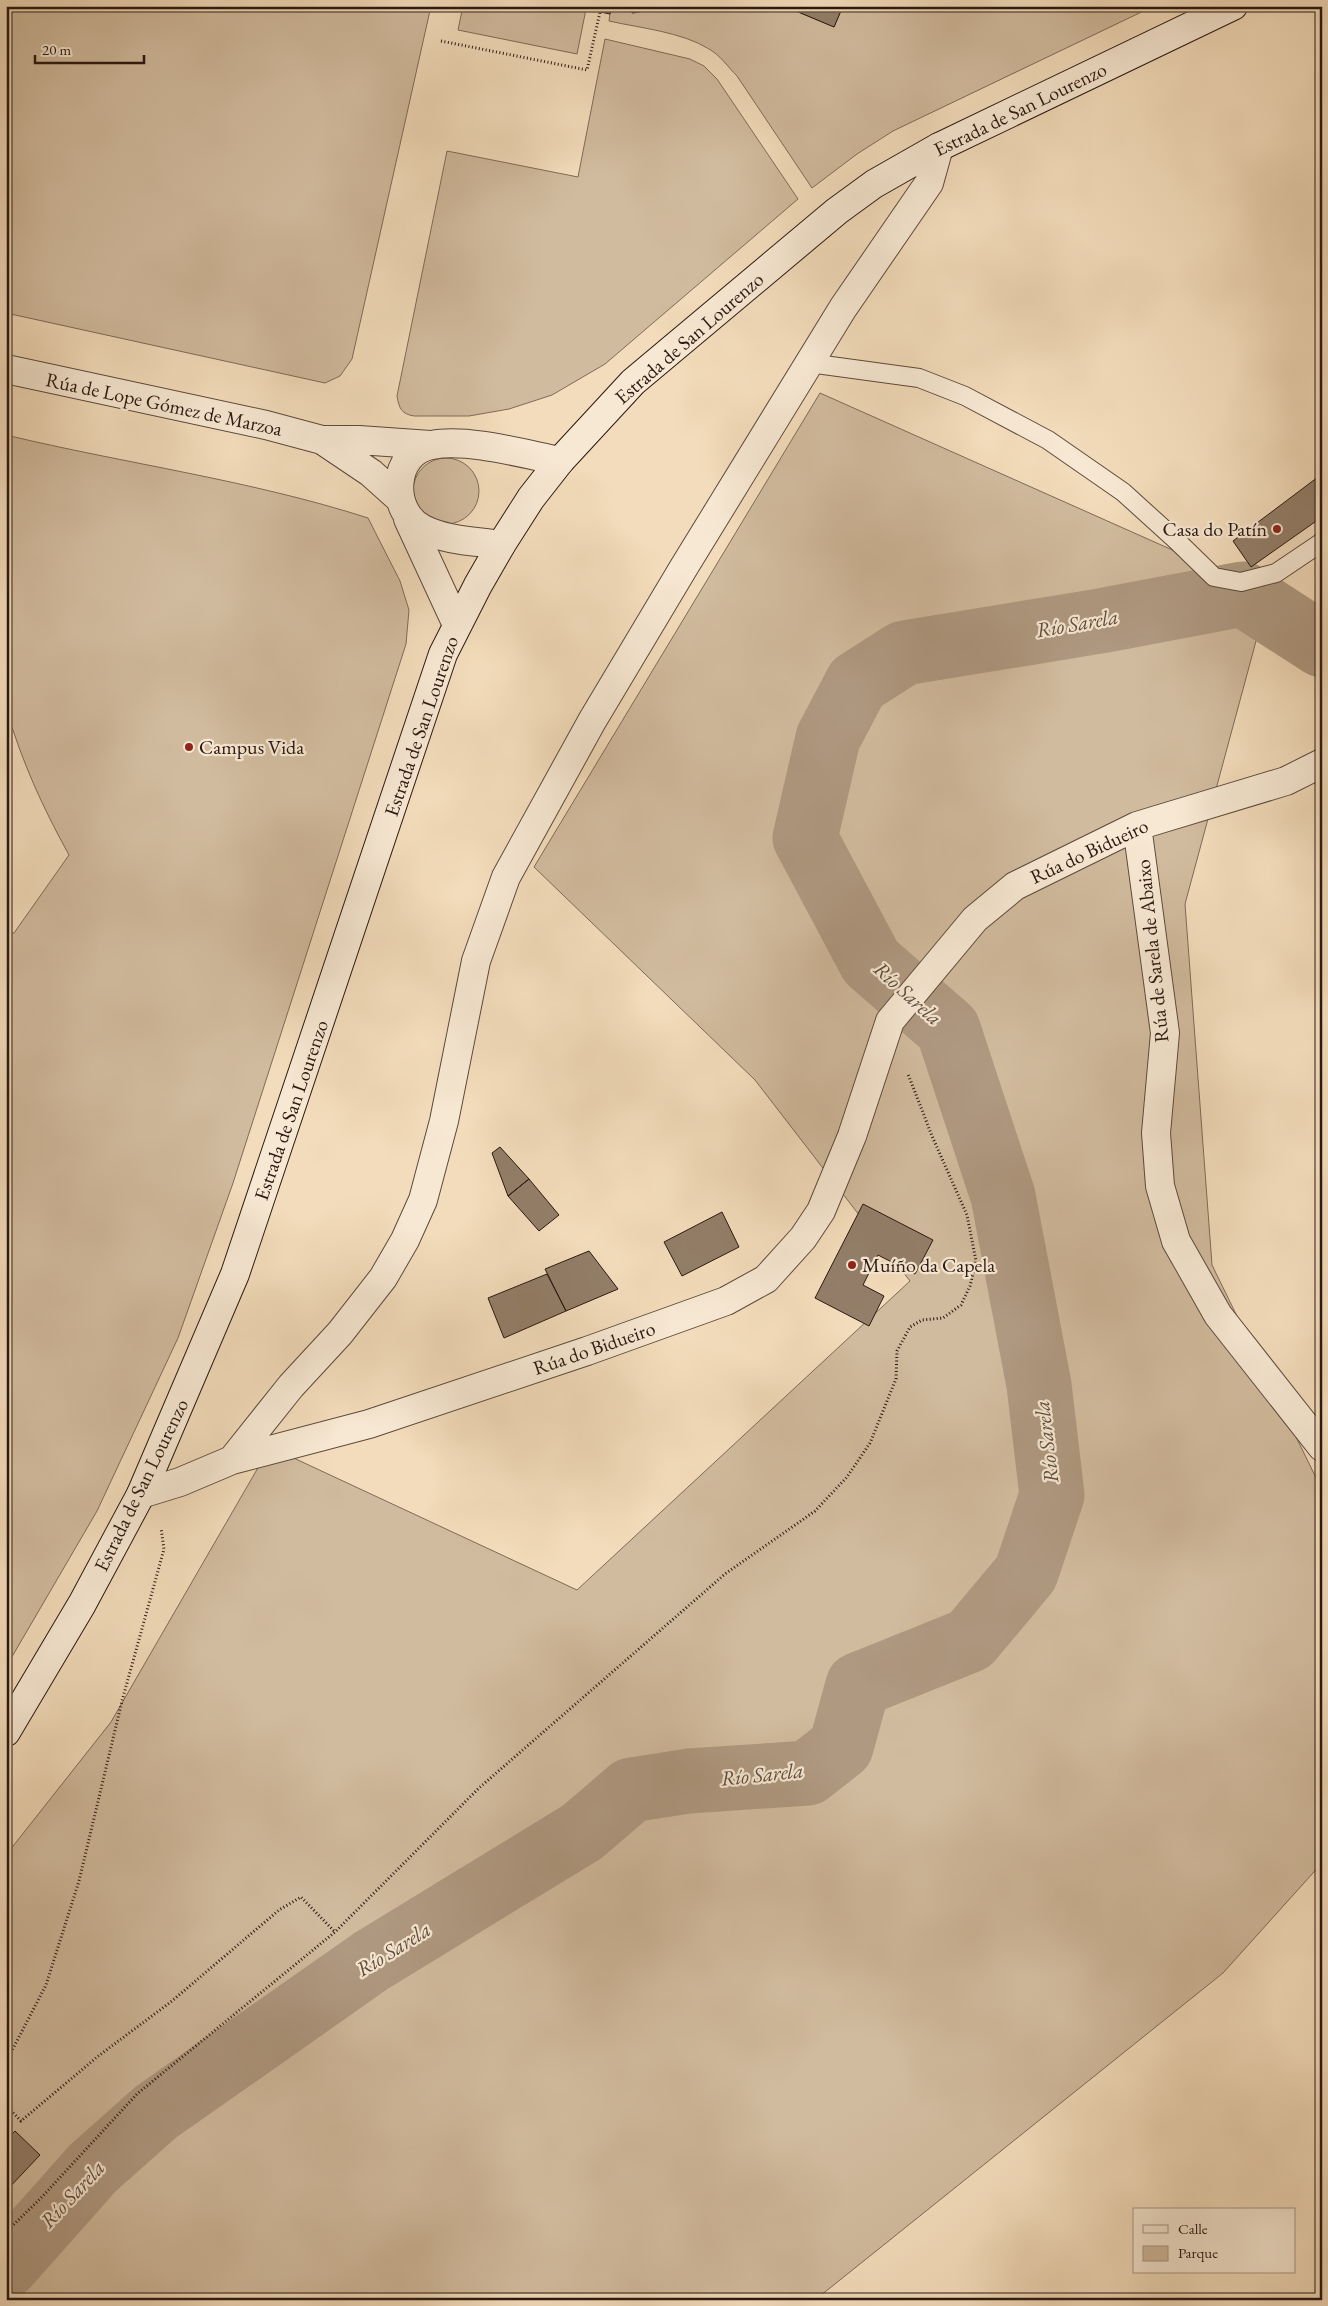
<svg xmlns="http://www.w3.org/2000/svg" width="1328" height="2306" viewBox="0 0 1328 2306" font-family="'EB Garamond',serif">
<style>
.green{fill:#d1bb9e;stroke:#7e6a58}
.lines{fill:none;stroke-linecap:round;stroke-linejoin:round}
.river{stroke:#af9981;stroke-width:65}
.building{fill:#937e69;stroke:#2a1811}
.lane-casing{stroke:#5c493c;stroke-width:20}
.street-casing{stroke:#5c493c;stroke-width:30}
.secondary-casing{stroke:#2a1811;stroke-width:30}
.path{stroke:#2a1811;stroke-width:3;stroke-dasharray:1 2.5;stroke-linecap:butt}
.lane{stroke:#f7e8d3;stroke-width:18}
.street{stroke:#f7e8d3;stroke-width:28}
.secondary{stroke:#f7e8d3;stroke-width:28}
.poi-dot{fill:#8f2418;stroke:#f7e8d3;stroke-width:2}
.labels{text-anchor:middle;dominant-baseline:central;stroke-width:4.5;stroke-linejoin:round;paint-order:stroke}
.street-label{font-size:20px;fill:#2a1811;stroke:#f7e8d3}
.poi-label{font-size:20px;fill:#2a1811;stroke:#f7e8d3;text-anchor:start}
.water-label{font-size:21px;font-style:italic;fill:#5f4c3e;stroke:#f7e8d3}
</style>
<rect width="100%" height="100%" fill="#f3dcbb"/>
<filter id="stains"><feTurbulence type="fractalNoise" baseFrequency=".004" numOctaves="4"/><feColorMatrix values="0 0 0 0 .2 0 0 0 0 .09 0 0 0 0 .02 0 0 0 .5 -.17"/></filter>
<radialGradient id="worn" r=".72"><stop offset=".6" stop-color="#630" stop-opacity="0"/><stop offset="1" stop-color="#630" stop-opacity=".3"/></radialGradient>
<path class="green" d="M 6,6 L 431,6 L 352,359 L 340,376 L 325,383 L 6,313 Z
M 463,6 L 571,6 L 586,9 L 577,54 L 458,30 Z
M 611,6 L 631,6 L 633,13 L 672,6 L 784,6 L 834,27 L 843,6 L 1154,6 L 893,131 L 857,154 L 812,188 L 737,76 C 728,67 720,55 709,49 C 682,32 640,28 609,21 Z
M 605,39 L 690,59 L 704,66 L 717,79 L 798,199 L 605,364 L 552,395 L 509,409 L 469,416 L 414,416 C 402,414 399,409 397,396 L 447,151 L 578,177 Z
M 820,393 L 1269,593 L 1185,904 L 1212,1265 L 1322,1490 L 1322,1863 L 1223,1973 L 815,2300 L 6,2300 L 6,1855 L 111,1722 L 270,1447 L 577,1590 L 910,1281 L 755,1080 L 534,867 Z
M 6,435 C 127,464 250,480 368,518 L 400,581 L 409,610 L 406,644 L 233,1183 L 178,1338 L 97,1511 L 6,1667 L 6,933 L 14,933 L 69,855 C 42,806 22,762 6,708 Z
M413 491a33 33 0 1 1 66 0a33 33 0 1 1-66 0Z"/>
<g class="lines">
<path class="river" d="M 6,2266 L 93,2168 L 156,2112 L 371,1961 L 582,1832 L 631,1790 L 689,1781 L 808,1773 L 841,1747 L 858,1685 L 970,1640 L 1026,1573 L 1052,1495 L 1039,1385 L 1003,1196 L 948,1029 L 871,962 L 805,838 L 828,738 L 857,683 L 904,653 L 1100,621 L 1243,594 L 1322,645"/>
</g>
<path class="building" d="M 571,6 L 611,6 L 610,14 Z
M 631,6 L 672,6 L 632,13 Z
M 784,6 L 843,6 L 834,27 Z
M 1322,474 L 1322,517 L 1251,567 L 1233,541 Z
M 500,1147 L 529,1179 L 508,1196 L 492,1153 Z
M 529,1179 L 559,1215 L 539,1231 L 508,1196 Z
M 863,1204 L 933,1240 L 915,1274 L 878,1255 L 863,1285 L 884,1296 L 869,1326 L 815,1298 Z
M 722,1212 L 739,1247 L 682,1276 L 664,1242 Z
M 589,1251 L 618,1289 L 566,1311 L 545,1269 Z
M 547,1274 L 566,1311 L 504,1338 L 488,1298 Z
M 15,2131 L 40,2155 L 6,2191 L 6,2140 Z"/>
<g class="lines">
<g class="lane-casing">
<path id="lane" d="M 809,363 L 919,378 L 965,396 L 1048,440 L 1123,492 L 1176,540 L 1214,577 L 1241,582 L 1276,573 L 1322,542"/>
</g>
<g class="street-casing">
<path id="street" d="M 6,369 L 266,425 L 322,440 L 359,440 L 430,445
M 322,440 L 371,473 L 400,499
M 408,519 L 457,625
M 501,545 C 476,541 447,541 423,529 C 389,512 391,452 432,445 C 467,438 524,454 560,461
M 1137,826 L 1165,1033 L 1156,1133 L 1160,1186 L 1176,1241 L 1218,1315 L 1322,1447
M 232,1460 L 291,1386 L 340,1333 L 383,1278 L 405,1240 L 423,1200 L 444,1121 L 476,961 L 506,877 L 592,721 L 684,567 L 843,308 L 929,183 L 939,147
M 141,1494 L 180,1482 L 232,1460 L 369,1424 L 587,1351 L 726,1301 L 766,1279 L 803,1238 L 821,1211 L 852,1136 L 890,1021 L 975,919 L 1015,886 L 1137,826 L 1286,781 L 1322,763"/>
</g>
<g class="secondary-casing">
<path id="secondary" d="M 6,1732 L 82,1604 L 141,1494 L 235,1274 L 443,654 L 478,585 L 501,545 L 531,498 L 560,461 L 633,382 L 837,211 L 874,184 L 939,147 L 1233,6"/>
</g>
<path class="path" d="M 441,41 L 587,70 L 600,12
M 6,2062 L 46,1985 L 79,1881 L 122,1701 L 164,1549 L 161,1528
M 6,2105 L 21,2121 L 97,2057 L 172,2001 L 279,1910 L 301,1897 L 335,1932
M 6,2232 L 41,2198 L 137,2094 L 335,1932 L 479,1788 L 725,1574 L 815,1511 L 847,1477 L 870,1443 L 896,1379 L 897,1351 L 910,1327 L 922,1320 L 943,1318 L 961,1305 L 970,1286 L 976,1261 L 967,1215 L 932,1136 L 908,1074"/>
<use href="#lane" class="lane"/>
<use href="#street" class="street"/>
<use href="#secondary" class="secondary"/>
</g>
<g class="poi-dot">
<circle cx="1277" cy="529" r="5"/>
<circle cx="189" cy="747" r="5"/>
<circle cx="852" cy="1265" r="5"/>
</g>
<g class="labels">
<g class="street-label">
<text transform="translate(1020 109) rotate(-26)">Estrada de San Lourenzo</text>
<text transform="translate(689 338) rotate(-41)">Estrada de San Lourenzo</text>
<text transform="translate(164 404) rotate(12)">Rúa de Lope Gómez de Marzoa</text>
<text transform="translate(421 726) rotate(-71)">Estrada de San Lourenzo</text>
<text transform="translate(1089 851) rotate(-25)">Rúa do Bidueiro</text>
<text transform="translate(1152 951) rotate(-96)">Rúa de Sarela de Abaixo</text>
<text transform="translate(291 1110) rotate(-71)">Estrada de San Lourenzo</text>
<text transform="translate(594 1348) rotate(-19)">Rúa do Bidueiro</text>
<text transform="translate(141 1485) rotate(-64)">Estrada de San Lourenzo</text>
</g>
<g class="poi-label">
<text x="1267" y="529" text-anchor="end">Casa do Patín</text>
<text x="199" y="747">Campus Vida</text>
<text x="862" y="1265">Muíño da Capela</text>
</g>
<g class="water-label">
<text transform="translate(1077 623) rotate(-10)">Río Sarela</text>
<text transform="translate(908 993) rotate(42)">Río Sarela</text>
<text transform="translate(1046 1442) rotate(-97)">Río Sarela</text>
<text transform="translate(762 1774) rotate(-6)">Río Sarela</text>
<text transform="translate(393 1949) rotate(-32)">Río Sarela</text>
<text transform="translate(72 2194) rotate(-47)">Río Sarela</text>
</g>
</g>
<rect width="1328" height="2306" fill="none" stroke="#f3dcbb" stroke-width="25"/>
<rect x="8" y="8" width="1313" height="2291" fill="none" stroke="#2a1811" stroke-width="2.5"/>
<rect x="12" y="12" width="1303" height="2281" fill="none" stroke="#2a1811"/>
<rect x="1133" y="2208" width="162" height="65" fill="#f7e8d3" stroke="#a59585"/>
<rect x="1143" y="2225" width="25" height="8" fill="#f7e8d3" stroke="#a59585"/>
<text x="1178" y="2234" font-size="15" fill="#2a1811">Calle</text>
<rect x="1143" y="2246" width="25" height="15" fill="#d1bb9e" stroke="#a59585"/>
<text x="1178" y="2258" font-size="15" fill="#2a1811">Parque</text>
<path d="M35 55v8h109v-8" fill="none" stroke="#2a1811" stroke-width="2.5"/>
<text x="42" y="55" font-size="15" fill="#2a1811" stroke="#f7e8d3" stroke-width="4" paint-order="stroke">20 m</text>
<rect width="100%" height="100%" filter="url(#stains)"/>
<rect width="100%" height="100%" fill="url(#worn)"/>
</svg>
